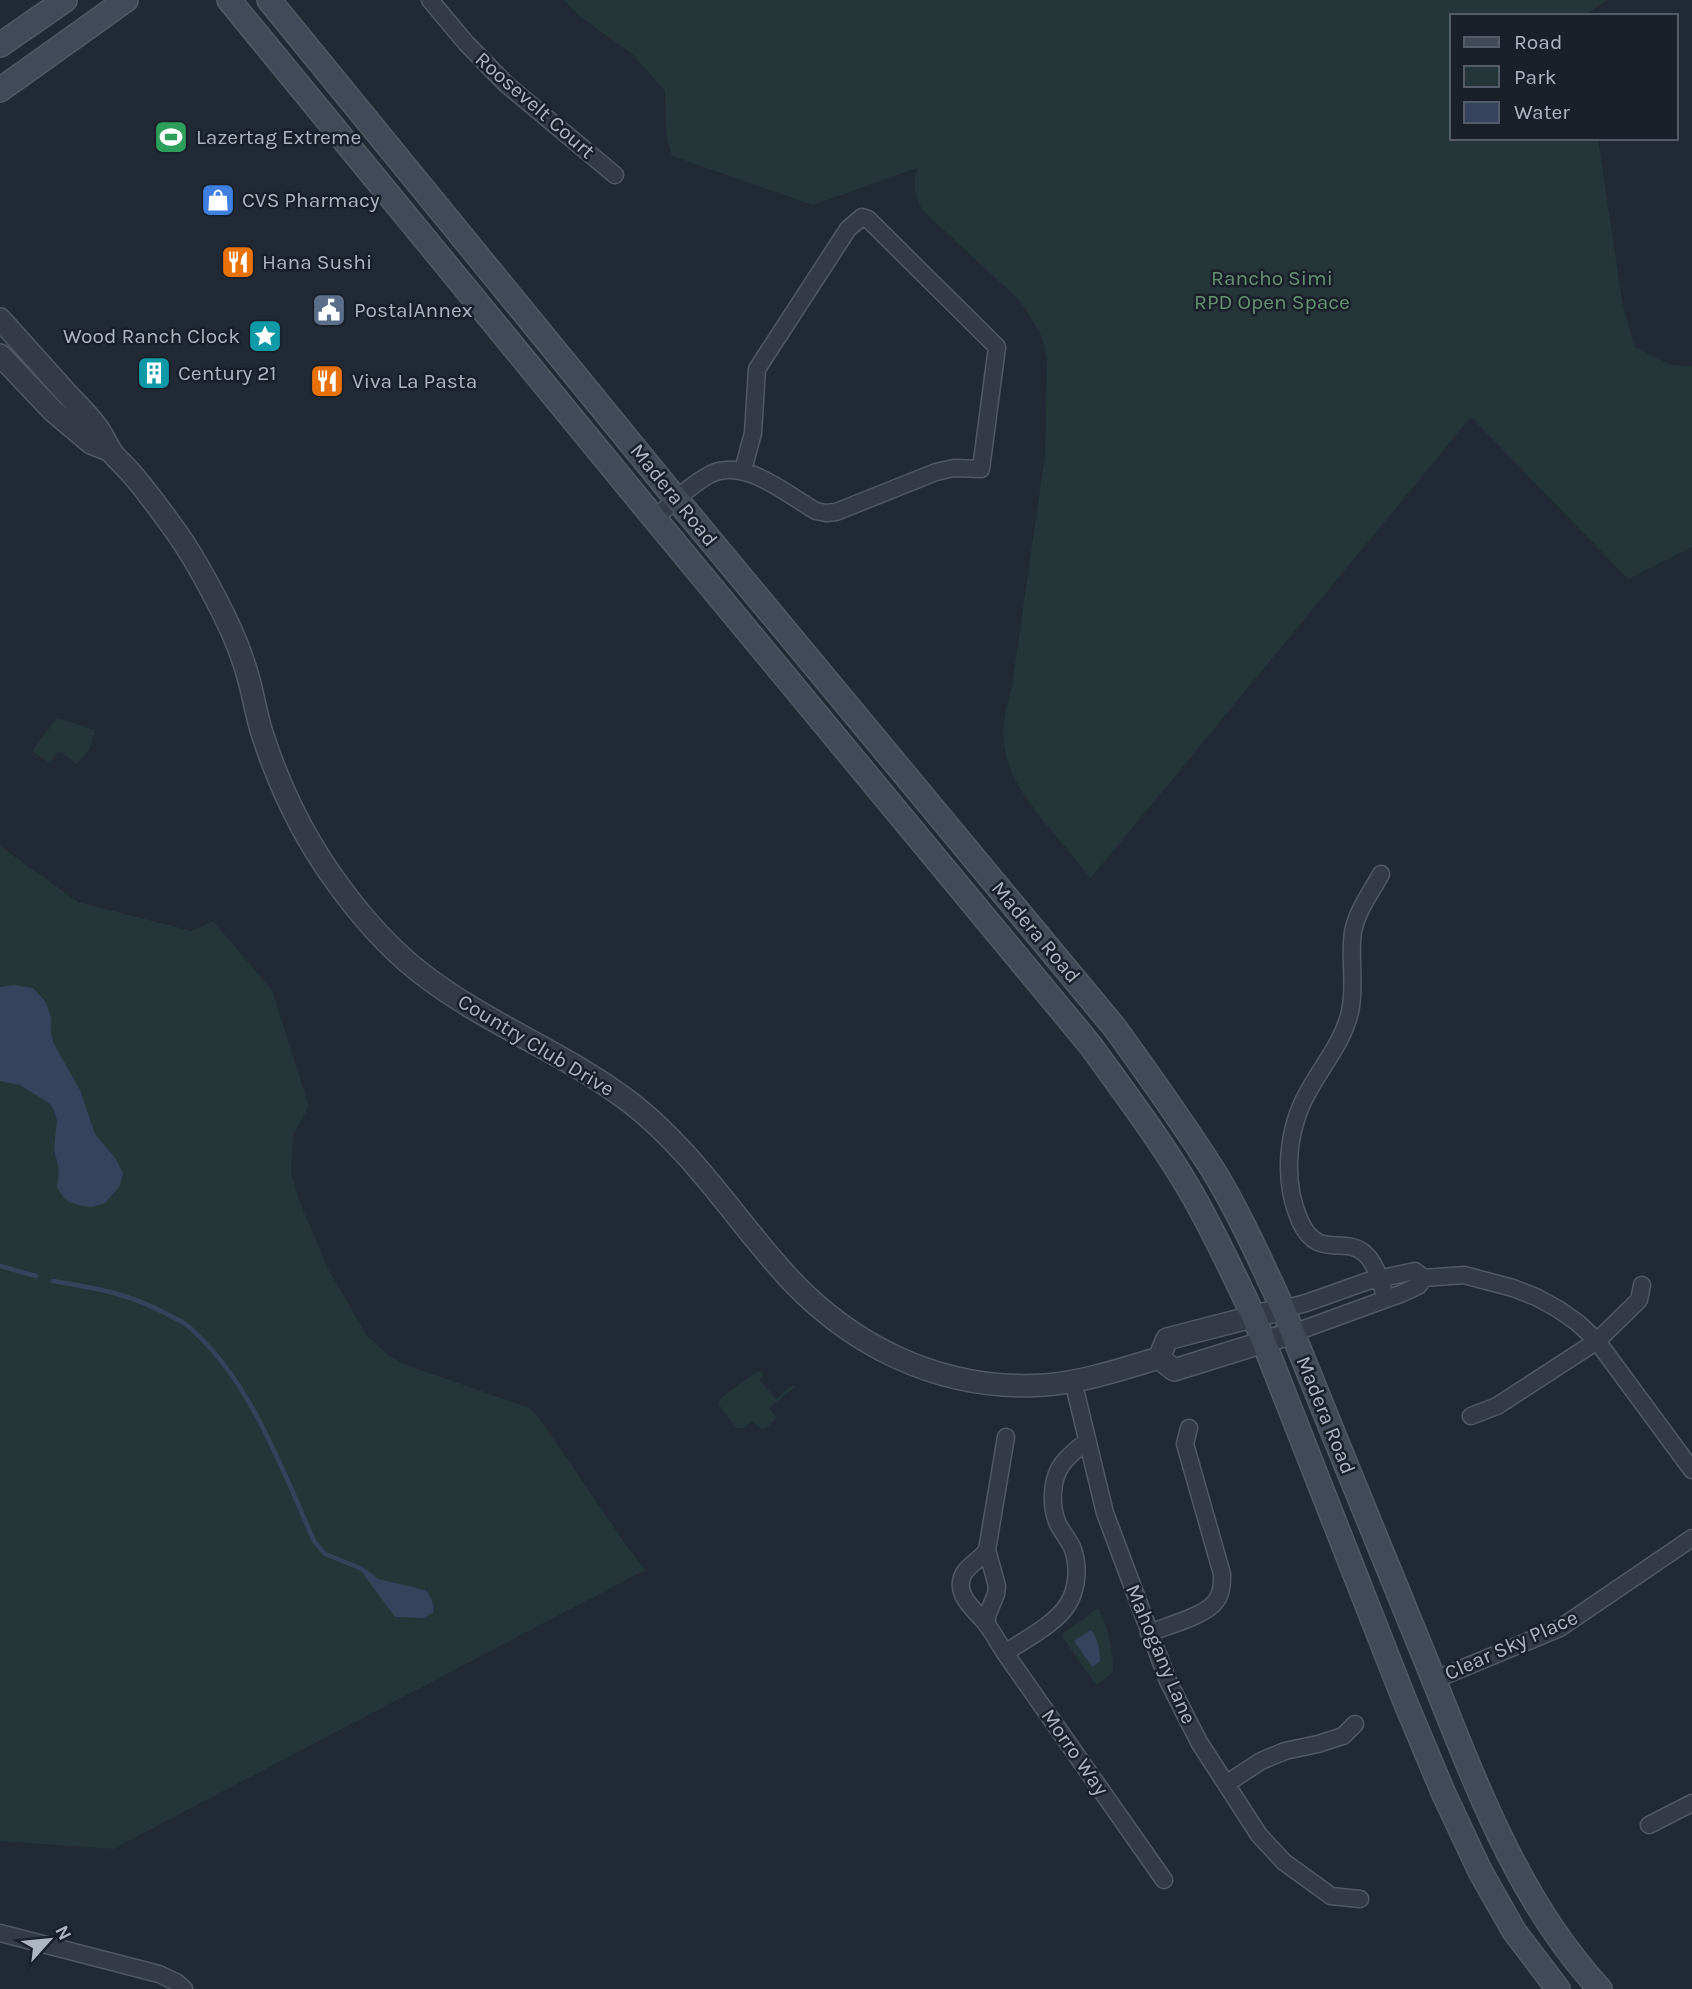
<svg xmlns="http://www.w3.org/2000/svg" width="1692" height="1989" viewBox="0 0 1692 1989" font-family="Karla,sans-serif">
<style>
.green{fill:#243637}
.water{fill:#35445c}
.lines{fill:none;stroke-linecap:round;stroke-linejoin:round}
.stream{stroke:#35445c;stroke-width:4.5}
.minor-casing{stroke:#515964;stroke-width:19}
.tertiary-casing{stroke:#515964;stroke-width:24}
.secondary-casing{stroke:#515964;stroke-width:26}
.minor{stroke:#343b46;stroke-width:16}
.tertiary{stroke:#343b46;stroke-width:21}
.secondary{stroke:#424a59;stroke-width:23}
.labels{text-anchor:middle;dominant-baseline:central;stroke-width:5;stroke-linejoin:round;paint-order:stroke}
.street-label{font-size:21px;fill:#aeb6c3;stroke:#1a202a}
.poi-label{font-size:21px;fill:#aeb6c3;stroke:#1a202a;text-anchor:start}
.park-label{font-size:21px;fill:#679272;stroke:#1a202a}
</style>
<rect width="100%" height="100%" fill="#212935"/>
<path class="green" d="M 564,0 L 1607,0 L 1583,16 L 1452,16 L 1452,138 L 1598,138 L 1623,307 L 1635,347 L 1671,365 L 1692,366 L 1692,547 L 1628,579 L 1471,417 L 1091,878 C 1076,860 1061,842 1046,824 C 1007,776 993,748 1012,686 L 1045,455 L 1047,358 L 1040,333 L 1025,308 L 1015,296 L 923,211 C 914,196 913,185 917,168 L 813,205 L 672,156 L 666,135 L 665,91 L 631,53 L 578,15 Z
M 57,718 L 95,730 L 90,748 L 77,764 L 59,751 L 50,763 L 32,751 Z
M 0,846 L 78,902 L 192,931 L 213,921 L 272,990 L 309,1106 L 293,1135 L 291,1173 L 299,1200 L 328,1269 L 367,1336 L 390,1356 L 404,1364 L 529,1408 L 539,1418 L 624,1542 L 645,1570 L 113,1849 L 0,1841 Z
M 761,1371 L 764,1375 L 760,1380 L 776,1399 L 792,1385 L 795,1387 L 769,1408 L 777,1418 L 765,1429 L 760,1428 L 753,1421 L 744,1428 L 737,1428 L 719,1405 L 720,1399 L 753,1374 Z
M 1098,1608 C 1109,1629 1113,1649 1113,1673 L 1096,1685 L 1061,1635 Z"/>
<path class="water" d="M 15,985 L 33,988 L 46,1002 L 51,1018 L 51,1033 L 54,1044 L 80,1090 L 95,1134 L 116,1159 L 123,1173 L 120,1186 L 105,1203 L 92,1207 L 82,1206 L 69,1202 L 64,1198 L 57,1187 L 59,1170 L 54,1149 L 57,1120 L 53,1108 L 49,1103 L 20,1085 L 0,1081 L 0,987 Z
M 367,1570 L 378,1579 L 425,1590 C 432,1597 434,1603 433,1613 L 424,1618 L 395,1617 L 367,1579 L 363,1573 Z
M 1091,1630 C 1098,1639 1100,1650 1100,1662 L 1092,1667 L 1074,1641 Z"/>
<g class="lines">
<path class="stream" d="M 0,1266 L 36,1276
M 53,1281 C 95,1288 127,1293 165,1313 C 172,1317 182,1321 188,1326 C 250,1379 282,1469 314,1541 L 325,1554 L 360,1568 L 365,1572"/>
<g class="minor-casing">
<path id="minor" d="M 430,0 L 466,43 L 506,84 L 615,175
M 654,519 C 671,504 689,486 709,475 C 743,456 786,494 816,511 L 826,513 L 836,512 L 936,472 L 954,468 L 981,469 L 997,347 L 868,219 L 862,217 L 848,229 L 757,369 L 753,433 L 743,470
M 1381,874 C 1371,893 1357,910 1353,932 C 1349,958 1356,985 1350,1012 C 1342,1044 1323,1064 1308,1092 C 1287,1129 1282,1181 1300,1221 C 1318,1260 1341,1236 1363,1252 C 1376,1262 1381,1284 1386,1299
M 1283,1309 L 1306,1303 L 1368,1281 L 1415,1271 L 1424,1278 L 1464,1275 L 1513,1288 L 1536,1297 L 1558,1309 L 1578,1323 L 1597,1341 L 1692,1470
M 1293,1333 L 1403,1293 L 1418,1286 L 1424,1278
M 1073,1381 L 1105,1513 L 1168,1681 L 1199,1742 L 1259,1835 L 1284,1862 L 1331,1896 L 1360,1899
M 1471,1416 L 1497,1406 L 1597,1341 L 1639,1300 L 1642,1285
M 987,1550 C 981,1559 970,1564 964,1573 C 952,1595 976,1610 987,1625 C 994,1634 999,1644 1005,1653 L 1164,1880
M 987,1624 L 987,1616 L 996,1594 L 997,1586 L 987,1550 L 1006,1437
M 1149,1633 C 1166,1626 1206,1616 1216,1601 C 1222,1593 1222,1583 1222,1574 L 1185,1444 L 1189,1428
M 1005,1653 C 1024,1640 1056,1624 1068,1604 C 1078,1588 1079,1564 1072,1547 C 1068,1539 1062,1532 1058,1524 C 1050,1506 1051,1478 1063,1463 C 1070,1454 1078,1448 1087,1441
M 1434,1680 L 1560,1628 L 1692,1538
M 1226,1784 L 1261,1761 L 1285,1751 L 1318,1744 L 1343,1736 L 1355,1724
M 1649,1825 L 1692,1803
M 0,1933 L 159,1974 L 176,1982 L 184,1989"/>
</g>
<g class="tertiary-casing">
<path id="tertiary" d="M 0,319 C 21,342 41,365 62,388 C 73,401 86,412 96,426 C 103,434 107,446 113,454 C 119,461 125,466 131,473 C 145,489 159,508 172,526 C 192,553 208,583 223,613 C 234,635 244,660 250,684 C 254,700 257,717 262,733 C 279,786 304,838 337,883 C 360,915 386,945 417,970 C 483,1023 565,1052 631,1103 C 689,1148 730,1211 778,1266 C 845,1344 939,1392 1045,1385 C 1084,1382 1122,1369 1159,1358
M 0,355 L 53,411 L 91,443 L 111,451
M 1159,1358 L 1174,1370 L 1293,1333
M 1159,1358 L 1167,1339 L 1283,1309"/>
</g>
<g class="secondary-casing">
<path id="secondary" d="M 229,0 L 640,501 L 1091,1046 C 1124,1092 1159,1138 1188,1187 C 1213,1229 1233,1273 1254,1317 L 1404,1699 L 1443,1792 L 1480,1871 L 1514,1931 L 1558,1989
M 269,0 L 677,500 L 1115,1028 C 1148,1074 1182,1121 1213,1170 C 1240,1214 1261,1262 1283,1309 C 1329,1424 1376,1538 1423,1653 C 1471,1770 1513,1895 1600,1989
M 0,45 L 65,0
M 0,90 L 126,0"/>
</g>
<use href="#minor" class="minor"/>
<use href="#tertiary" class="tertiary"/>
<use href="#secondary" class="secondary"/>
</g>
<defs>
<g id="stadium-square" transform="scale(1.75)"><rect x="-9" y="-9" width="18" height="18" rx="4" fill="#2e9e5b" stroke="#1a202a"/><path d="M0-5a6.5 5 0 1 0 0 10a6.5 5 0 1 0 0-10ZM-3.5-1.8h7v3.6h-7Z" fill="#fff"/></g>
<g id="shop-square" transform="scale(1.75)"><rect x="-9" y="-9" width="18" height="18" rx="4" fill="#3f7fe0" stroke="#1a202a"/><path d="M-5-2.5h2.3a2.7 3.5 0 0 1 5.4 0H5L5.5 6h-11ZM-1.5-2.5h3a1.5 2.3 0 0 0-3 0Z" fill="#fff"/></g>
<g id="restaurant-square" transform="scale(1.75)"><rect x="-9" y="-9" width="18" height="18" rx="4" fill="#e8710a" stroke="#1a202a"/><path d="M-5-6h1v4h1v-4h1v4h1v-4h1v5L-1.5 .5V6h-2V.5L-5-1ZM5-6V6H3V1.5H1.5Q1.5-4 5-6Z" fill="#fff"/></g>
<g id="civic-square" transform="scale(1.75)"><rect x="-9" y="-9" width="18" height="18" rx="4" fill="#5c6f8a" stroke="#1a202a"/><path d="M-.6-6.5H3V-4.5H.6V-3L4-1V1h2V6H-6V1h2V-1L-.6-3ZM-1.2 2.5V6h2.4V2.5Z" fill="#fff"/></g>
<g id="sight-square" transform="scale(1.75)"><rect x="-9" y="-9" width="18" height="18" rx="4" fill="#0f9aa8" stroke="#1a202a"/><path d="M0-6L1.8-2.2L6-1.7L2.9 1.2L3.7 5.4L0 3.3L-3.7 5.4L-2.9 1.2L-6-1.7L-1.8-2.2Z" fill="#fff"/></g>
<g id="building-square" transform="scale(1.75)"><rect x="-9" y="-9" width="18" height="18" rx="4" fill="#0f9aa8" stroke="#1a202a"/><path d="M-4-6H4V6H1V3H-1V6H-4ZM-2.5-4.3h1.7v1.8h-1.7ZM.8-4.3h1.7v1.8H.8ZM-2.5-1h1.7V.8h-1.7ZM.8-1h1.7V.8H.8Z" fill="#fff"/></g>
</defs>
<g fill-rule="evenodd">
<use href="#stadium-square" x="171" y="137"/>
<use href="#shop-square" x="218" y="200"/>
<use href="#restaurant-square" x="238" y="262"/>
<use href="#civic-square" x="329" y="310"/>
<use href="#sight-square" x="265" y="336"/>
<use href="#building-square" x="154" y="373"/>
<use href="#restaurant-square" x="327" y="381"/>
</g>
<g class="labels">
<g class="street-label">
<text transform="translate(535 105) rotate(41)">Roosevelt Court</text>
<text transform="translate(674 495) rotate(51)">Madera Road</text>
<text transform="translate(1036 932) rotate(50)">Madera Road</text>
<text transform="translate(536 1045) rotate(31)">Country Club Drive</text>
<text transform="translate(1326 1415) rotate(68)">Madera Road</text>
<text transform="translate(1511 1645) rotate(-24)">Clear Sky Place</text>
<text transform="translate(1161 1654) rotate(67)">Mahogany Lane</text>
<text transform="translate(1075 1752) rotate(55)">Morro Way</text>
</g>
<g class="poi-label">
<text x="196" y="137">Lazertag Extreme</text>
<text x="242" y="200">CVS Pharmacy</text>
<text x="262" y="262">Hana Sushi</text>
<text x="354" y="310">PostalAnnex</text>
<text x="240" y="336" text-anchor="end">Wood Ranch Clock</text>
<text x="178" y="373">Century 21</text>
<text x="352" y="381">Viva La Pasta</text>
</g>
<g class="park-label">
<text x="1272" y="278">Rancho Simi<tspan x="1272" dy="24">RPD Open Space</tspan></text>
</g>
</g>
<rect x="1450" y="14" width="228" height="126" fill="#1a202a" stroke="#555c67" stroke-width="2"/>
<rect x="1464" y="37" width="35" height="10" fill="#424a59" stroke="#555c67" stroke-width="2"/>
<text x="1514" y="49" font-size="21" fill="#aeb6c3">Road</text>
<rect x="1464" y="66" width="35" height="21" fill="#243637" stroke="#555c67" stroke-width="2"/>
<text x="1514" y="84" font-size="21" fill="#aeb6c3">Park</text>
<rect x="1464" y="102" width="35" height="21" fill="#35445c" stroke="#555c67" stroke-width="2"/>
<text x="1514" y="119" font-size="21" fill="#aeb6c3">Water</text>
<g transform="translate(49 1940) rotate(63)" stroke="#1a202a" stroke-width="5" paint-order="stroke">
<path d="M0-5L12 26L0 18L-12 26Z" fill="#aeb6c3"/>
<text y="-10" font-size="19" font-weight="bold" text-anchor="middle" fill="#aeb6c3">N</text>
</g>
</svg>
